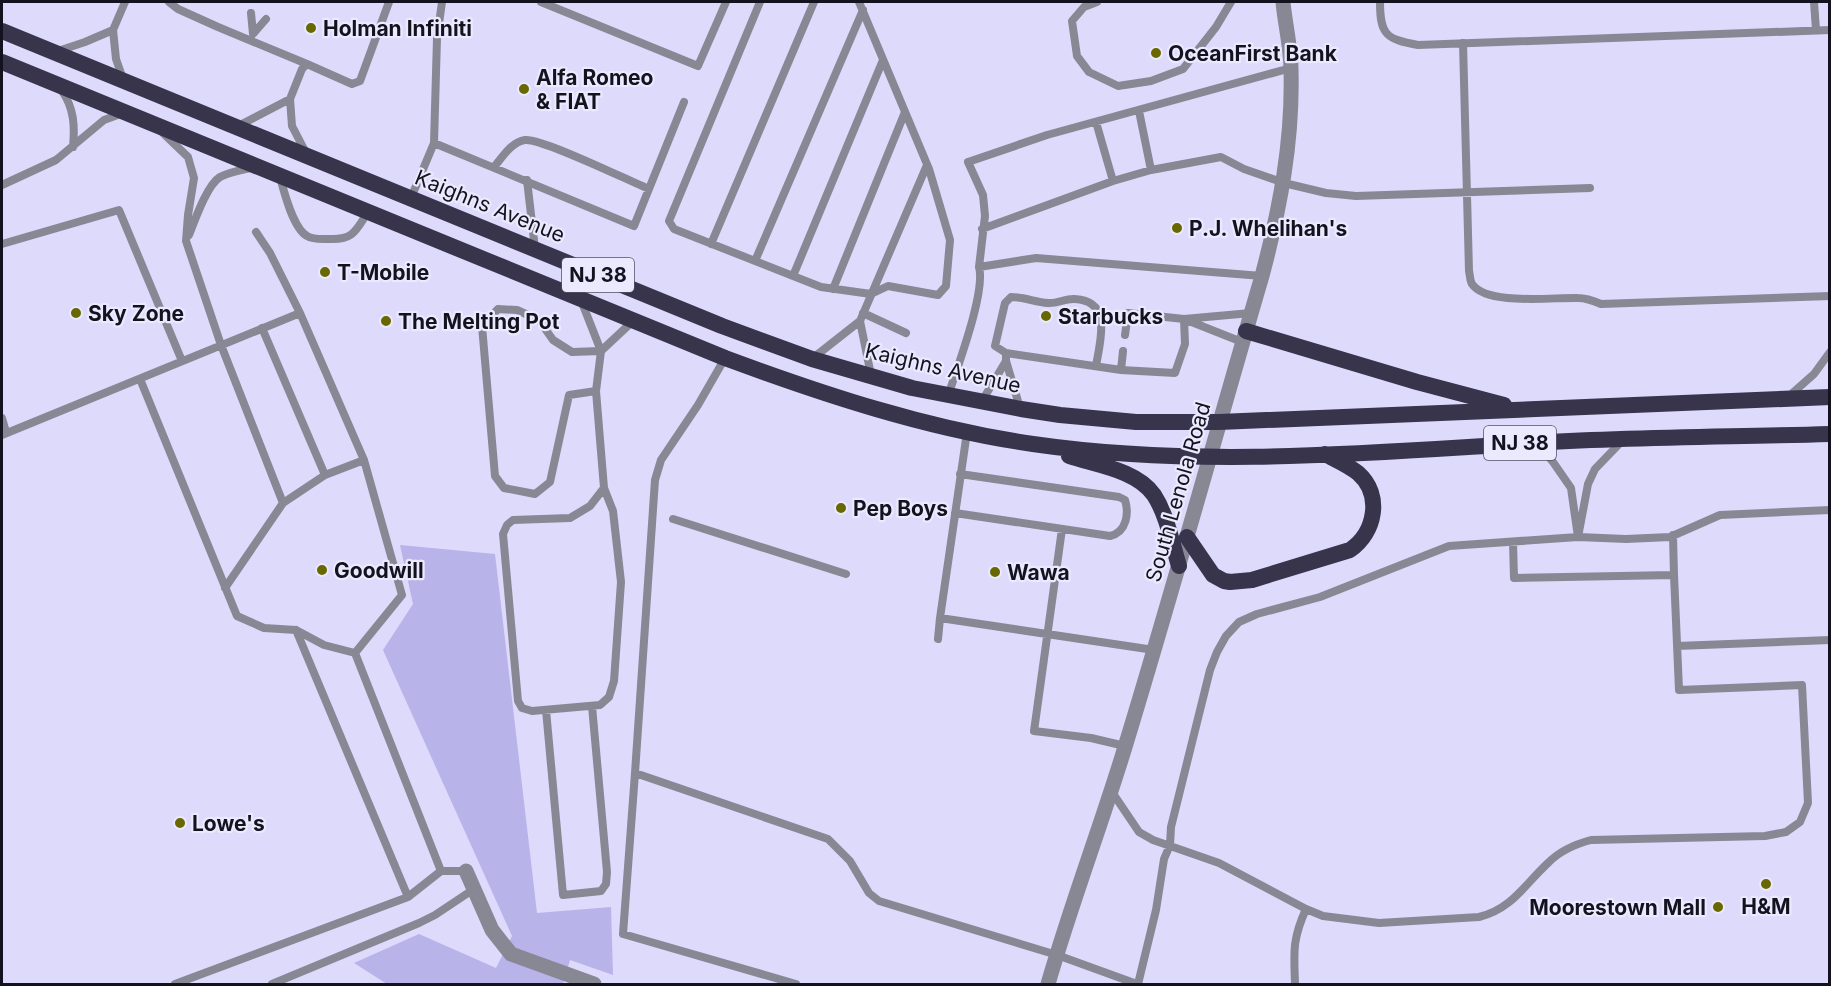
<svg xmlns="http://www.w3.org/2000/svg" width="1831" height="986" viewBox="0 0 1831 986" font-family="Inter,sans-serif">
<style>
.green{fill:#b8b3e9}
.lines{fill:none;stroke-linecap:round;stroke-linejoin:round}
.service{stroke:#888794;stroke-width:8}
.minor{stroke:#888794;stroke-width:15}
.tertiary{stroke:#888794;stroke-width:15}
.trunk{stroke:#37344c;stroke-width:16}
.poi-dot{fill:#686700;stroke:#eae9fe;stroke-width:2}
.labels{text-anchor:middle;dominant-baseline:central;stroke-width:4.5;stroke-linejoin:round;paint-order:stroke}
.shield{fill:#eae9fe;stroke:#545261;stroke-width:1.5}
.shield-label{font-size:20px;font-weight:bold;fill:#14121e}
.poi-label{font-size:21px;font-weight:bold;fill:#14121e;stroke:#eae9fe;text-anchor:start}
.street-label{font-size:21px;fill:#14121e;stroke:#eae9fe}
</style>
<rect width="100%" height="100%" fill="#dddafc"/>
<path class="green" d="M 400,545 L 495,554 L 537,913 L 611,907 L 613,975 L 570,960 L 563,984 L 387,984 L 354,963 L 419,934 L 496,968 L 512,936 L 383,650 L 413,604 Z"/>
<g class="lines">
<path class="service" d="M 169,2 L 178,9 L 218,27 L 307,64
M 541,2 L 698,66 L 726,2
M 760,2 L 669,221 L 674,229 L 821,287 L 871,294 L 888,286 L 938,295 L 946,286 L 950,240 L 929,169 L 859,2
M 1097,2 L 1084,7 L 1072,21 L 1077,56 L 1089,72 L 1118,86 L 1151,81 L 1183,69 L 1216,27 L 1231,2
M 1380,2 C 1380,35 1386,39 1418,45 L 1830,30
M 1814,2 L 1816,30
M 251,13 L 253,34 L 266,19
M 1463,43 L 1469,271 C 1470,275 1470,281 1472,284 C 1487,306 1554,297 1578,298 C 1586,298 1594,301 1601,304 L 1830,296
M 58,51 L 85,42 L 113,30
M 123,79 L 116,59 L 113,30 L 125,2
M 62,91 C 74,108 75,126 73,147
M 290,99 L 302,69 L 307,64 L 352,84 L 360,81 L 389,2
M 1139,111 L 1151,170
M 1096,122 L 1113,181
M 238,126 L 290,99 L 292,126 L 305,151
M 163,133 L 188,157 L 194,178 L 188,215 L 186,241 L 221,345 L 283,503 L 225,588
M 434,143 L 437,38 L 442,2
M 494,167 C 502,158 511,142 525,140 C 542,138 627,180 649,189
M 280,177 C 284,192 293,228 307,236 C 313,240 322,239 330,239 C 354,240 356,230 368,212
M 527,180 L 535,249
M 2,185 L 56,160 L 104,120 L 123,113
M 411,198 L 434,143 L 634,226 L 684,102
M 982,229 L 1113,181 L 1151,170 L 1221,157 L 1244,169 L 1284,183 L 1326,193 L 1356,196 L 1590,188
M 256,232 L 270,253 L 300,313
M 189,235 C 195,220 207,185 220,177 C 229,172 241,170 251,168
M 2,244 L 119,210 L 182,361
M 711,244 L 814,2
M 755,261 L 863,10
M 979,267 L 1036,258 L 1262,276
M 793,276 L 883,60
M 833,289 L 905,112
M 581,300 L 601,351 L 633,321
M 498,309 L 517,310 L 539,320 L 553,340 L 572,352 L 601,351 L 596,391 L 569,395 L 550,482 L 535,494 L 504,488 L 495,476 L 482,326 Z
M 863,313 L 906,333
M 860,321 L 871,375
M 262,328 L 325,475 L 283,503
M 1242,342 L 1184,319 L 1251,313
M 1006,353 L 995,346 L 1005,303 L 1011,297 C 1024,297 1035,302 1048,303 C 1057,304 1066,298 1075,299 C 1113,301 1100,341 1096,366
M 725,358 L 698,405 L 661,460 L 655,480 L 635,773 L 828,839 L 850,861 L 869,893 L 879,901 L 1057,955 L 1137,984
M 813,358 L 860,321 L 927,165
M 1006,361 L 1006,353 L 1121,370 L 1175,373 L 1185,344 L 1184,319 L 1128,313 L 1125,335
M 1121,370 L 1123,351
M 140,379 L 237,616 L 264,628 L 296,630 L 324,645 L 355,653 L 441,871 L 466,871
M 596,391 L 604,488 L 613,511 L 621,582 L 614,681 L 609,697 L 600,705 L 532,711 L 522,708 L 518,701 L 503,534 L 507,525 L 513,520 L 570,518 L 590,506 L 604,488
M 948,396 C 957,368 986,292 979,267 L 985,216 L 983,195 L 968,162 L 1047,135 L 1291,68
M 1788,397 L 1814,374 L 1830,352
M 982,401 L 1006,361 L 1020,408
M 2,418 L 6,432
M 967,432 L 940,618 L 1154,650
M 2,435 L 300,313 L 364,460 L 402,595 L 355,653
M 1537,443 L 1553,462 L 1571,488 L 1578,537 L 1588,484 L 1595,469 L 1623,440
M 325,475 L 364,460
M 955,513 L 1110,536 C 1127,532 1129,513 1125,500 L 1119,497 L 960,474
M 673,519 L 846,574
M 1062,529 L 1034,731 L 1091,738 L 1125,746
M 1673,535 L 1674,575
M 296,630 L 408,897
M 938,639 L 940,618
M 1677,646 L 1830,640
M 546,710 L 563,895 L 601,891 L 606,884 L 607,872 L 592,706
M 635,773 L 623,934 L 796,984
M 1112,792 L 1139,832 L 1153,840 L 1219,863 L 1306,909 L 1323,916 L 1379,923 L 1479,917 C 1512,909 1525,884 1549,862 C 1560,851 1576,844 1591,840 L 1765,836 L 1786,832 L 1800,822 L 1808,803 L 1802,685 L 1679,690 L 1674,575 L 1514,578 L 1513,542
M 175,984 L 408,897 L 441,871
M 272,984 L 419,923 L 435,915 L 474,889
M 1138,984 L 1156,910 L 1164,859 L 1170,845 L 1171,827 L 1210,670 L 1217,652 L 1226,636 L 1239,622 L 1257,614 L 1320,597 L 1449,546 L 1578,537 L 1626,539 L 1670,537 L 1720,515 L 1830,510
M 1295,984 C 1294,952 1292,940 1306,909"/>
<path class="minor" d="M 466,871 L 492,930 L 511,954 L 594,984"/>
<path class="tertiary" d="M 1048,984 C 1071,904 1101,826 1125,747 C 1173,590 1216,433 1262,276 C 1280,208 1293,141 1291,70 C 1291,48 1285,24 1283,2"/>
<path class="trunk" d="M 2,31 L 722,326 L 812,359 L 912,388 L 1021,409 L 1060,415 L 1136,422 L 1219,422 L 1830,397
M 2,62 L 725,358 C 825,395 928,429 1033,444 C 1198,468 1366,453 1532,443 C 1631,437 1730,437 1830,434
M 1246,331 L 1417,382 L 1504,405
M 1069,456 C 1096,465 1137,470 1154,495 C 1167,515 1172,543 1179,566
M 1187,537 L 1213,575 L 1224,581 L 1230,582 L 1252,580 L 1350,550 C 1375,533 1383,495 1358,473 C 1348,465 1336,460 1325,454"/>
</g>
<g class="poi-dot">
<circle cx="311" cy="28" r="6"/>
<circle cx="1156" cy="53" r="6"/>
<circle cx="524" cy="89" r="6"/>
<circle cx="1177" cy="228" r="6"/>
<circle cx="325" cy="272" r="6"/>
<circle cx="76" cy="313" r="6"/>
<circle cx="1046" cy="316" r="6"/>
<circle cx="386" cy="321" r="6"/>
<circle cx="841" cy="508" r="6"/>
<circle cx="322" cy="570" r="6"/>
<circle cx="995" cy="572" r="6"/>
<circle cx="180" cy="823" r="6"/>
<circle cx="1766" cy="884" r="6"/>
<circle cx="1718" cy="907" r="6"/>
</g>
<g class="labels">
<g class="shield">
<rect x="562" y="258" width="72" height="34" rx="4.5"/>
<rect x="1484" y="426" width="72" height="34" rx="4.5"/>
</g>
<g class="shield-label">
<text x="598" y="275">NJ 38</text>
<text x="1520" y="443">NJ 38</text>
</g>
<g class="poi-label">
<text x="323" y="28">Holman Infiniti</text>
<text x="1168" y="53">OceanFirst Bank</text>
<text x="536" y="77">Alfa Romeo<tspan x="536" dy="24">&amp; FIAT</tspan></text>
<text x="1189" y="228">P.J. Whelihan's</text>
<text x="337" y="272">T-Mobile</text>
<text x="88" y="313">Sky Zone</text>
<text x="1058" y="316">Starbucks</text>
<text x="398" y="321">The Melting Pot</text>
<text x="853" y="508">Pep Boys</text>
<text x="334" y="570">Goodwill</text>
<text x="1007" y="572">Wawa</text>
<text x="192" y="823">Lowe's</text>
<text x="1766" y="906" text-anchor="middle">H&amp;M</text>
<text x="1706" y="907" text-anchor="end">Moorestown Mall</text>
</g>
<g class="street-label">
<text transform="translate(490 206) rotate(22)">Kaighns Avenue</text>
<text transform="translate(943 368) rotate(13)">Kaighns Avenue</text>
<text transform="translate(1178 492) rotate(-74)">South Lenola Road</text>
</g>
</g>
<rect width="1831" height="986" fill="none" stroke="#14121e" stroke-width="6"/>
</svg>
